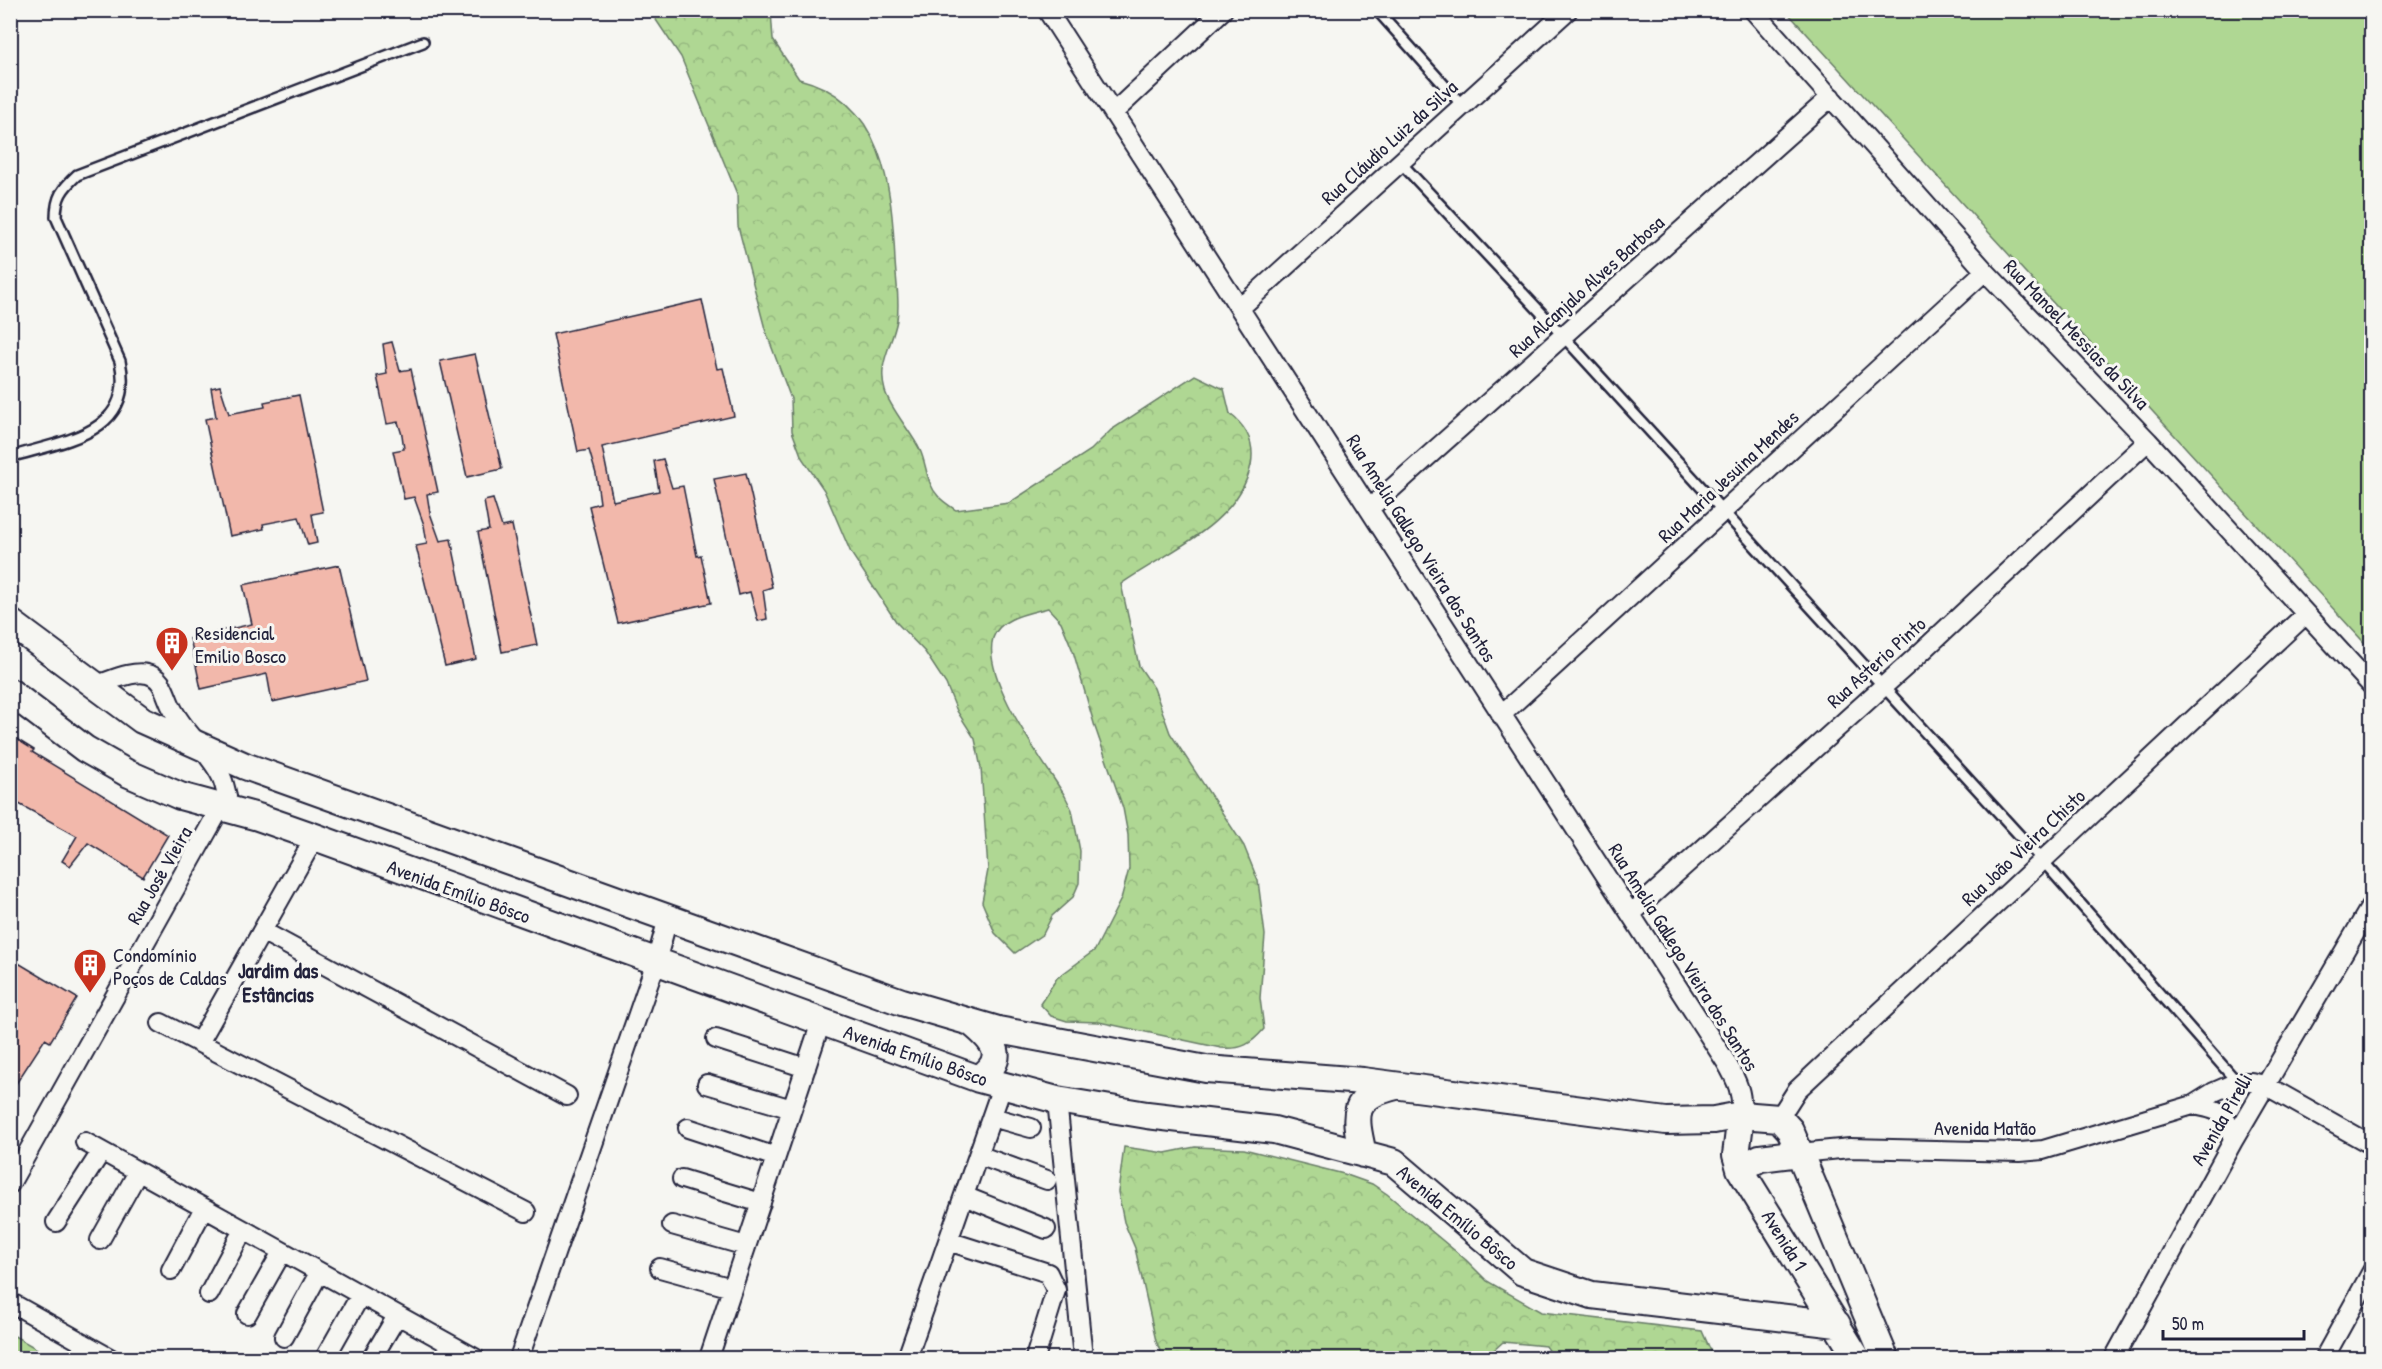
<svg xmlns="http://www.w3.org/2000/svg" width="2382" height="1369" viewBox="0 0 2382 1369" font-family="'Patrick Hand',sans-serif">
<style>
.grass{fill:#afd793;stroke:#687c67;stroke-width:1.5}
.forest{fill:url(#forest-crowns);stroke:#687c67;stroke-width:1.5}
.building{fill:#f2b8ab;stroke:#22223b;stroke-width:1.5}
.lines{fill:none;stroke-linecap:round;stroke-linejoin:round}
.service-casing{stroke:#22223b;stroke-width:14}
.minor-casing{stroke:#22223b;stroke-width:22}
.secondary-casing{stroke:#22223b;stroke-width:30}
.service{stroke:#f6f6f2;stroke-width:9}
.minor{stroke:#f6f6f2;stroke-width:18}
.secondary{stroke:#f6f6f2;stroke-width:26}
.labels{text-anchor:middle;dominant-baseline:central;stroke-width:6;stroke-linejoin:round;paint-order:stroke}
.street-label{font-size:20px;fill:#22223b;stroke:#f6f6f2}
.poi-label{font-size:20px;fill:#22223b;stroke:#f6f6f2;text-anchor:start}
.neighbourhood-label{font-size:21px;font-weight:bold;fill:#22223b;stroke:#f6f6f2}
</style>
<defs>
<pattern id="forest-crowns" width="20" height="18" patternUnits="userSpaceOnUse" patternTransform="scale(1.5)"><rect width="20" height="18" fill="#afd793"/><path d="M2 6a3 3 0 1 1 6 0M12 15a3 3 0 1 1 6 0" fill="none" stroke="#96b880"/></pattern>
</defs>
<rect width="100%" height="100%" fill="#f6f6f2"/>
<filter id="ink" filterUnits="userSpaceOnUse"><feTurbulence type="fractalNoise" baseFrequency=".0167" numOctaves="2"/><feDisplacementMap in="SourceGraphic" scale="12" xChannelSelector="R" yChannelSelector="G"/><feConvolveMatrix kernelMatrix="1 2 1 2 8 2 1 2 1" color-interpolation-filters="sRGB"/></filter>
<g filter="url(#ink)">
<path class="grass" d="M 1786,11 L 2371,11 L 2371,650 Z
M 10,1334 L 11,1334 L 53,1358 L 11,1358 Z"/>
<path class="forest" d="M 650,11 L 771,11 L 773,40 L 799,79 C 884,100 892,188 895,261 C 896,280 900,301 897,320 C 892,347 877,362 885,391 C 890,408 912,433 920,450 C 927,465 926,483 938,496 C 943,502 950,506 956,510 L 1009,503 L 1091,450 L 1111,430 L 1195,375 L 1224,389 L 1230,414 C 1247,427 1255,444 1251,465 C 1238,525 1166,552 1121,584 L 1139,666 L 1154,688 L 1170,733 L 1244,846 L 1258,881 L 1265,935 L 1260,998 L 1264,1029 C 1251,1044 1242,1050 1221,1048 L 1099,1022 L 1067,1021 L 1051,1016 L 1040,1004 L 1057,978 L 1095,950 L 1121,899 L 1129,869 L 1128,835 L 1123,808 L 1095,727 L 1073,651 L 1061,622 L 1048,608 C 1030,613 1000,617 993,638 C 981,679 1044,762 1065,796 L 1072,810 L 1080,851 L 1079,883 L 1073,897 L 1052,916 L 1043,934 L 1015,953 L 995,933 L 982,902 L 988,870 L 981,768 L 975,739 L 957,711 L 946,684 L 925,652 L 897,623 L 851,553 L 824,490 L 802,458 L 792,431 L 791,399 L 765,329 L 738,226 L 737,194 L 681,57 Z
M 1124,1147 L 1165,1153 L 1195,1147 L 1244,1149 L 1344,1174 L 1372,1184 L 1387,1194 L 1466,1260 L 1487,1281 L 1541,1312 L 1702,1331 L 1714,1358 L 1554,1358 L 1546,1346 L 1503,1342 L 1485,1358 L 1163,1358 L 1156,1341 L 1135,1248 L 1124,1222 L 1118,1192 Z"/>
<path class="building" d="M 702,300 L 717,369 L 723,368 L 734,416 L 602,447 L 613,501 L 659,491 L 654,461 L 663,459 L 672,488 L 683,486 L 697,556 L 701,555 L 711,603 L 618,623 L 589,506 L 600,503 L 596,474 L 589,450 L 578,452 L 553,334 Z
M 392,342 L 400,371 L 411,369 L 438,492 L 427,494 L 430,513 L 440,541 L 451,539 L 476,659 L 445,666 L 416,546 L 427,544 L 424,525 L 414,497 L 404,499 L 393,451 L 404,449 L 402,435 L 398,422 L 387,424 L 377,376 L 387,374 L 383,344 Z
M 475,354 L 502,469 L 467,477 L 440,361 Z
M 220,386 L 229,414 L 265,407 L 264,402 L 299,395 L 323,512 L 312,514 L 317,543 L 308,545 L 299,517 L 263,524 L 264,529 L 230,536 L 205,419 L 216,417 L 211,388 Z
M 746,473 L 772,587 L 763,590 L 767,619 L 758,621 L 750,592 L 739,595 L 714,479 Z
M 493,499 L 502,527 L 512,525 L 537,645 L 502,652 L 478,532 L 489,530 L 484,501 Z
M 339,565 L 366,681 L 272,702 L 267,674 L 201,689 L 190,638 L 252,624 L 243,585 Z
M 10,735 L 34,750 L 32,752 L 168,835 L 143,877 L 88,843 L 70,866 L 62,861 L 77,836 L 10,799 Z
M 10,958 L 77,998 L 50,1042 L 45,1039 L 10,1093 Z"/>
<g class="lines">
<g class="service-casing">
<path id="service" d="M 1377,10 L 1462,105
M 1400,162 L 1563,336 L 2042,860 L 2237,1082
M 10,457 C 63,441 136,434 120,361 L 56,217 C 56,197 62,189 77,175 L 423,42"/>
</g>
<g class="minor-casing">
<path id="minor" d="M 1047,10 L 1726,1062 C 1737,1081 1743,1093 1741,1115
M 1753,10 L 1985,271 L 2148,441 L 2372,686
M 1114,112 L 1223,10
M 1241,307 L 1568,10
M 1370,508 L 1831,97
M 1501,715 L 1985,271
M 1632,913 L 1916,657 L 2148,441
M 262,931 L 567,1096
M 161,1023 L 526,1212
M 716,1039 L 806,1068
M 200,1041 L 315,837
M 707,1084 L 792,1109
M 1057,1100 L 1083,1358
M 2193,1105 C 2222,1110 2226,1112 2233,1141
M 992,1117 L 1031,1128
M 1779,1118 L 1797,1090 L 2305,615
M 688,1128 L 776,1157
M 85,1142 L 475,1358
M 1800,1153 L 1850,1148 L 2020,1152 L 2043,1150 L 2193,1105 L 2214,1092 L 2237,1082 L 2251,1082 L 2265,1085 L 2372,1145
M 978,1155 L 1047,1180
M 682,1179 L 761,1203
M 10,1184 L 227,796 C 225,788 224,781 220,774 C 207,749 183,732 171,706 C 165,694 163,677 147,674 C 132,670 108,682 93,686
M 964,1196 L 1046,1229
M 56,1222 L 101,1152
M 672,1225 L 746,1246
M 100,1240 L 138,1172
M 948,1241 L 1048,1273 L 1056,1290 L 1035,1358
M 660,1268 L 732,1288
M 171,1270 L 204,1208
M 209,1294 L 243,1230
M 10,1302 L 110,1358
M 247,1314 L 282,1252
M 284,1337 L 319,1273
M 325,1358 L 360,1296
M 372,1358 L 397,1316
M 519,1358 L 656,962 L 668,918
M 709,1358 L 821,1022
M 907,1358 L 1003,1084
M 2114,1358 L 2233,1141 L 2372,904
M 2324,1358 L 2372,1271"/>
</g>
<g class="secondary-casing">
<path id="secondary" d="M 10,622 L 142,720 L 245,766 L 902,1002 L 998,1030 L 1206,1069 L 1363,1081 L 1666,1121 L 1714,1120 L 1741,1115 L 1779,1118 L 1790,1130 L 1885,1358
M 10,692 L 85,749 L 127,773 L 180,796 L 258,817 L 315,837 L 979,1079 L 1057,1100 L 1147,1115 L 1274,1130 L 1394,1162 L 1523,1272 L 1592,1295 L 1837,1324
M 973,1024 C 996,1043 1007,1058 979,1079
M 1741,1115 L 1736,1155 L 1740,1169 L 1857,1358
M 1363,1154 C 1354,1114 1350,1097 1396,1086
M 1740,1169 L 1760,1158 L 1800,1153"/>
</g>
<use href="#service" class="service"/>
<use href="#minor" class="minor"/>
<use href="#secondary" class="secondary"/>
</g>
</g>
<defs>
<g id="building-pin" transform="scale(1.725)"><path d="M0 17L-7.5 6A9.5 9.5 0 1 1 7.5 6Z" fill="#c8321e" stroke="#f6f6f2"/><path d="M-4-6H4V6H1V3H-1V6H-4ZM-2.5-4.3h1.7v1.8h-1.7ZM.8-4.3h1.7v1.8H.8ZM-2.5-1h1.7V.8h-1.7ZM.8-1h1.7V.8H.8Z" fill="#fff"/></g>
</defs>
<g fill-rule="evenodd">
<use href="#building-pin" x="172" y="643"/>
<use href="#building-pin" x="90" y="965"/>
</g>
<g class="labels">
<g class="street-label">
<text transform="translate(1389 142) rotate(-42)">Rua Cláudio Luiz da Silva</text>
<text transform="translate(1586 286) rotate(-42)">Rua Alcanjalo Alves Barbosa</text>
<text transform="translate(2077 334) rotate(46)">Rua Manoel Messias da Silva</text>
<text transform="translate(1728 476) rotate(-43)">Rua Maria Jesuina Mendes</text>
<text transform="translate(1422 548) rotate(58)">Rua Amelia Gallego Vieira dos Santos</text>
<text transform="translate(1876 662) rotate(-42)">Rua Asterio Pinto</text>
<text transform="translate(2023 847) rotate(-43)">Rua João Vieira Chisto</text>
<text transform="translate(159 875) rotate(-60)">Rua José Vieira</text>
<text transform="translate(459 891) rotate(20)">Avenida Emílio Bôsco</text>
<text transform="translate(1684 957) rotate(58)">Rua Amelia Gallego Vieira dos Santos</text>
<text transform="translate(916 1055) rotate(19)">Avenida Emílio Bôsco</text>
<text transform="translate(2221 1119) rotate(-60)">Avenida Pirelli</text>
<text x="1985" y="1127">Avenida Matão</text>
<text transform="translate(1458 1217) rotate(40)">Avenida Emílio Bôsco</text>
<text transform="translate(1785 1240) rotate(58)">Avenida 1</text>
</g>
<g class="poi-label">
<text x="195" y="632">Residencial<tspan x="195" dy="23">Emilio Bosco</tspan></text>
<text x="113" y="954">Condomínio<tspan x="113" dy="23">Poços de Caldas</tspan></text>
</g>
<g class="neighbourhood-label">
<text x="278" y="970">Jardim das<tspan x="278" dy="24">Estâncias</tspan></text>
</g>
</g>
<rect width="2382" height="1369" fill="none" stroke="#f6f6f2" stroke-width="36"/>
<rect x="18" y="18" width="2346" height="1333" fill="none" stroke="#22223b" stroke-width="2" filter="url(#ink)"/>
<path d="M2163 1330v9h141v-9" fill="none" stroke="#22223b" stroke-width="3"/>
<text x="2172" y="1330" font-size="18" fill="#22223b" stroke="#f6f6f2" stroke-width="4.5" paint-order="stroke">50 m</text>
</svg>
